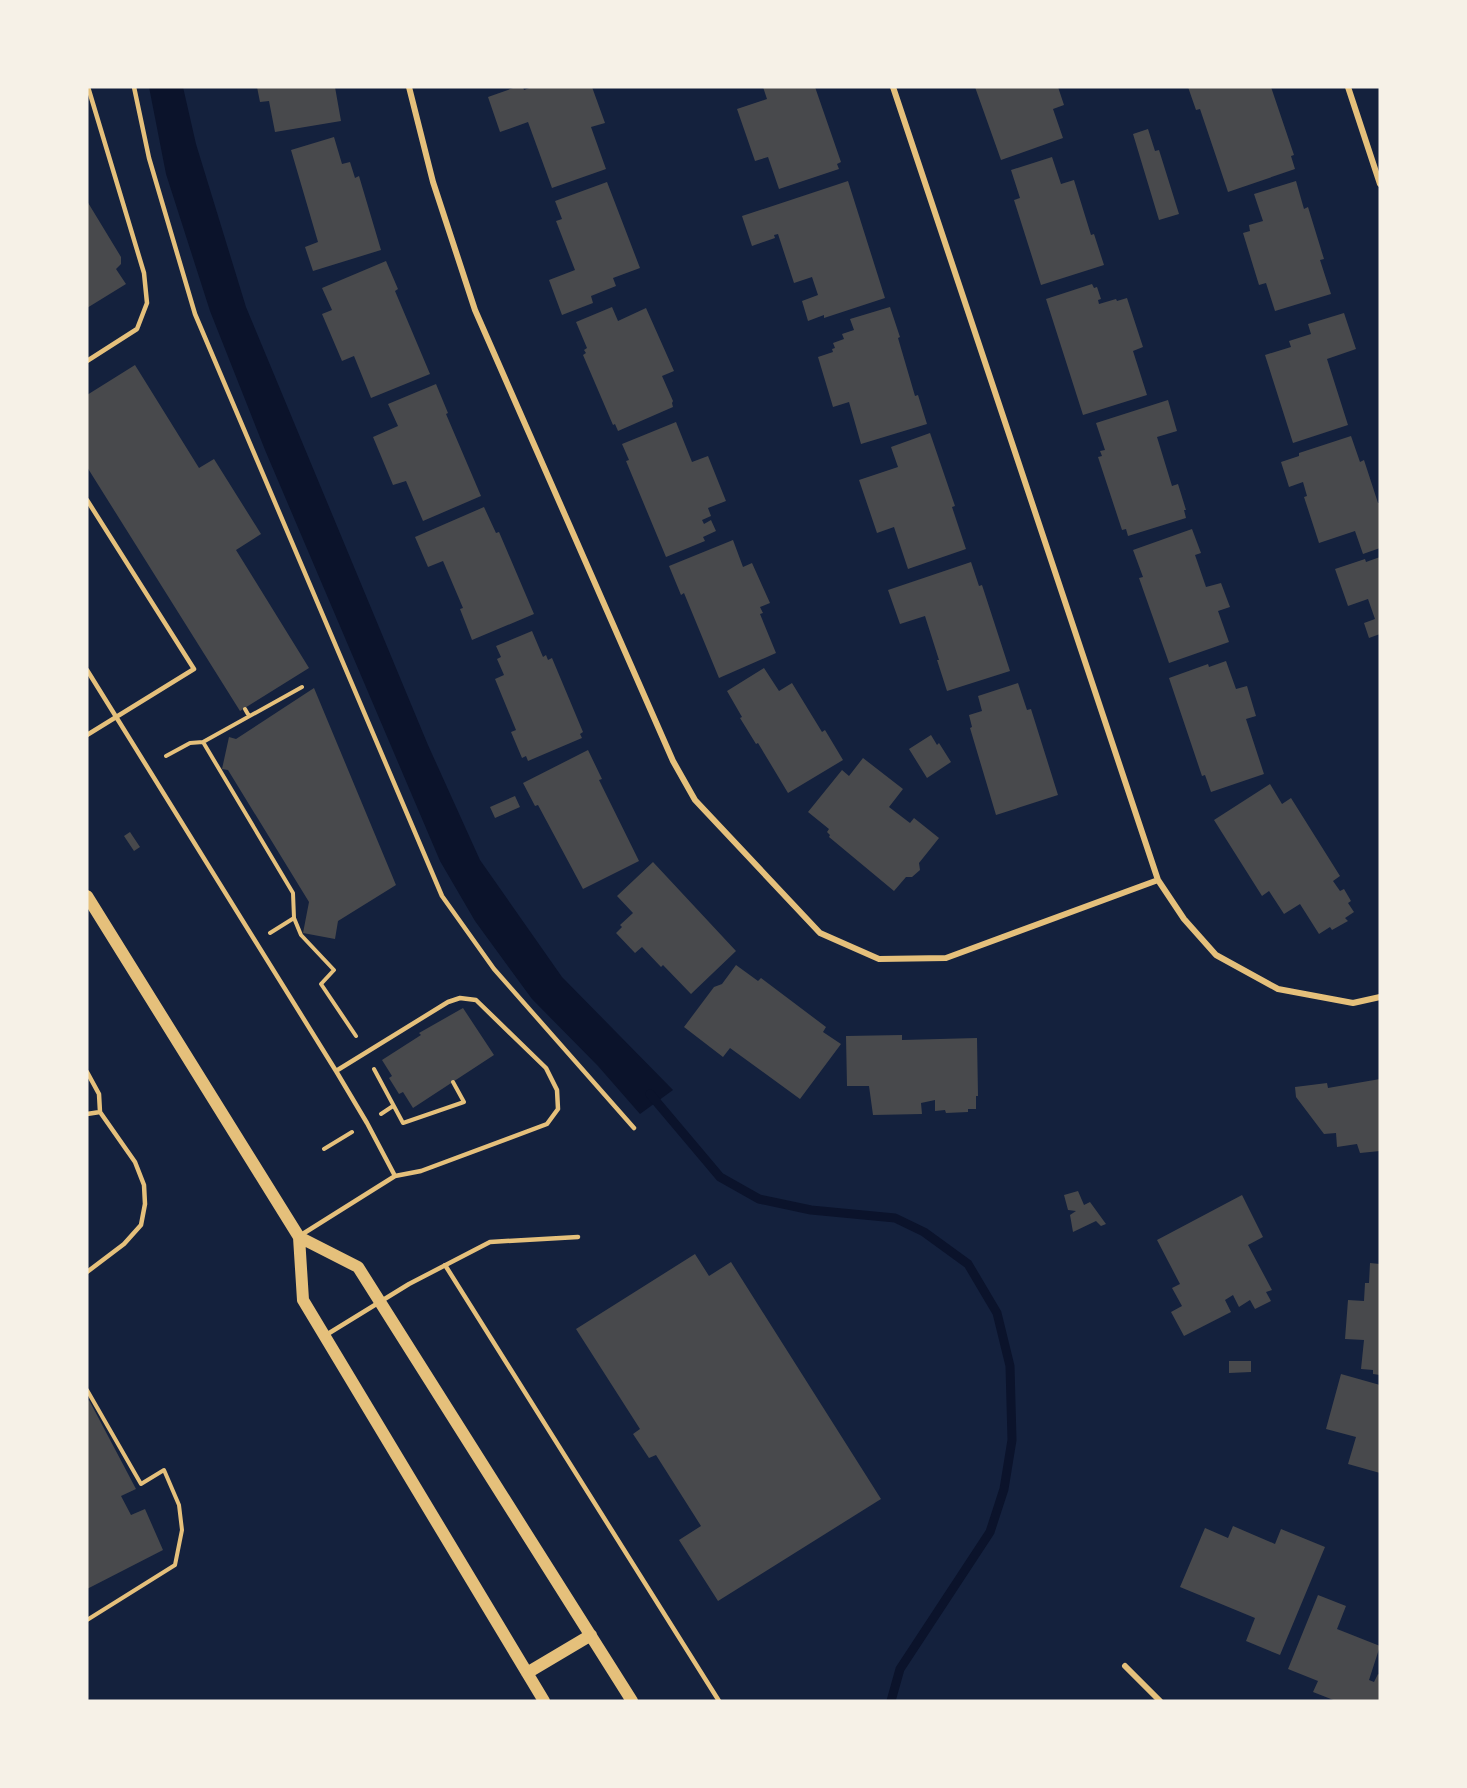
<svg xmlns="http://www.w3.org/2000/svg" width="1467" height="1788" viewBox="0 0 1467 1788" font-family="'Roboto Condensed',sans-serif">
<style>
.water{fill:#0b132b}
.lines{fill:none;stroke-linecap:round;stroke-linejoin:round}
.stream{stroke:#0b132b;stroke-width:9}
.building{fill:#48494c}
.path{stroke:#e5c07b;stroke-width:4}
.service{stroke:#e5c07b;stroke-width:4.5}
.minor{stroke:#e5c07b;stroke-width:6}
.secondary{stroke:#e5c07b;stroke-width:12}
</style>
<rect width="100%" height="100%" fill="#14213d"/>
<path class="water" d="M 149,87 L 183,87 L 196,144 L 246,307 L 428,745 L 480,860 L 562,977 L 673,1090 L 640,1114 L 598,1066 L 532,999 L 475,921 L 440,861 L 265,450 L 210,311 L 166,174 Z"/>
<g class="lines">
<path class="stream" d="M 650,1094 L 720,1177 L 759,1199 L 811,1210 L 895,1218 L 924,1232 L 968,1264 L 997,1313 L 1010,1366 L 1012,1440 L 1004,1489 L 990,1532 L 900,1669 L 891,1701"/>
</g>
<path class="building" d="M 257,87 L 335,87 L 341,121 L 275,132 L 269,101 L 260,102 Z
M 516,87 L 523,87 L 524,90 L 532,87 L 592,87 L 605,123 L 591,127 L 606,169 L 552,188 L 528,122 L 500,132 L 488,97 Z
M 763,87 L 815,87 L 841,162 L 837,164 L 839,169 L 779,189 L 768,157 L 755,161 L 737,109 L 767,99 Z
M 975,87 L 1058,87 L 1064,105 L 1053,109 L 1063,138 L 1001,160 Z
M 1188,87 L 1271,87 L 1294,155 L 1291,156 L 1295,169 L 1228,192 L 1200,109 L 1196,110 Z
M 1148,129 L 1155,151 L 1159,150 L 1179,214 L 1159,220 L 1133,134 Z
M 334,137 L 342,164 L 350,162 L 355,178 L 359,176 L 381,250 L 313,271 L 305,247 L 318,242 L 291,150 Z
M 1052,157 L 1061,184 L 1074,180 L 1091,235 L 1094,234 L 1104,265 L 1041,285 L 1014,200 L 1020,198 L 1011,170 Z
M 848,181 L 885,298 L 824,318 L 824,315 L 808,321 L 802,301 L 818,295 L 812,277 L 794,283 L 778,234 L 774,235 L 775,238 L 752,246 L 742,216 Z
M 1296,181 L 1304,209 L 1308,207 L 1324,259 L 1320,260 L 1331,294 L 1275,311 L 1266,283 L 1259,285 L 1243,233 L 1250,231 L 1249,225 L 1263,221 L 1254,194 Z
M 607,182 L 640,268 L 613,278 L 616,286 L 591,296 L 593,303 L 562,315 L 549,280 L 575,270 L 556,221 L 562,219 L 555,201 Z
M 87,201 L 121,257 L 121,264 L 116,269 L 126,284 L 87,308 Z
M 386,261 L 398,289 L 395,291 L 430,374 L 371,398 L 354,356 L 342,361 L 322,314 L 332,310 L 322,288 Z
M 1092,284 L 1094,288 L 1097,287 L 1101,299 L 1098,300 L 1099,304 L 1116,299 L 1117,301 L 1127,298 L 1143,347 L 1133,351 L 1147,395 L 1083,415 L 1046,299 Z
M 612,307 L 618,321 L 646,308 L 674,371 L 662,376 L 673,401 L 672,403 L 673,407 L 618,431 L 615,424 L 613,425 L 583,355 L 586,353 L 584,350 L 587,348 L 576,322 Z
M 890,307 L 900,337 L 898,338 L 915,396 L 918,395 L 927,424 L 861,444 L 849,402 L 833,407 L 818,357 L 833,352 L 832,349 L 835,348 L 833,343 L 844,339 L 842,334 L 854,330 L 850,319 Z
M 1344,313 L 1356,349 L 1327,359 L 1348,425 L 1293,443 L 1265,355 L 1291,347 L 1289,341 L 1311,334 L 1308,324 Z
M 135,365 L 199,468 L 214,459 L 261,534 L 236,550 L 309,668 L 240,711 L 87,467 L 87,395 Z
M 436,384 L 448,413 L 446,414 L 481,496 L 423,521 L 406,481 L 393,485 L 373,437 L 398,426 L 388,404 Z
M 1168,400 L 1177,431 L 1157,437 L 1172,486 L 1178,484 L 1186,510 L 1184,510 L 1186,518 L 1128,536 L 1126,529 L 1122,530 L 1098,457 L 1102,456 L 1100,451 L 1105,450 L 1096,423 Z
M 676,422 L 692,462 L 708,456 L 726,501 L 708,508 L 711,516 L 702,520 L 704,524 L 711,520 L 716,531 L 703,537 L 705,541 L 666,557 L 626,461 L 629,460 L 622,444 Z
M 930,433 L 955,506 L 952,507 L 966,549 L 908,569 L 894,527 L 877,533 L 859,480 L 898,467 L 891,447 Z
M 1351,436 L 1360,462 L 1364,460 L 1378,503 L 1380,503 L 1380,548 L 1363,554 L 1355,531 L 1319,543 L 1304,497 L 1307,496 L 1303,482 L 1289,487 L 1281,462 L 1299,456 L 1299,453 Z
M 484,507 L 496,533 L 499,532 L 534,614 L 472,640 L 460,609 L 463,608 L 443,561 L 428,567 L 415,537 Z
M 1192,529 L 1201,553 L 1195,555 L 1206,587 L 1221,583 L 1230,607 L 1218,611 L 1229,642 L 1169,663 L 1139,578 L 1143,577 L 1133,550 Z
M 733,540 L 743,567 L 752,563 L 770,603 L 760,607 L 763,613 L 760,614 L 776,653 L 719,678 L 684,593 L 681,595 L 669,566 Z
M 1380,557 L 1380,634 L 1369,638 L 1364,623 L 1375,619 L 1368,599 L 1348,606 L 1335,569 L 1365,559 L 1366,562 Z
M 971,562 L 979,586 L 982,585 L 1010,671 L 947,691 L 937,660 L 939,660 L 925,616 L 900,624 L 888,590 Z
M 532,631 L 543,657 L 546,655 L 548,660 L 552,658 L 583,732 L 580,734 L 582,738 L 528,761 L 526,756 L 522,758 L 511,732 L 516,730 L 495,679 L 504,675 L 497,659 L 501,657 L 496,646 Z
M 1226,661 L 1236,689 L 1247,686 L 1256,716 L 1246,719 L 1264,774 L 1211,792 L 1205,775 L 1202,776 L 1169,678 L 1208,664 L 1209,667 Z
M 764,668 L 779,691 L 792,683 L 822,732 L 825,730 L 843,760 L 788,793 L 758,743 L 756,744 L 740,718 L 742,717 L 727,691 Z
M 1018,683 L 1027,710 L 1031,709 L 1058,795 L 996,815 L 970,728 L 972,727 L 969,715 L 982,711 L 978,696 Z
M 314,688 L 396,885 L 338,921 L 335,939 L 303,933 L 309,902 L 228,770 L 222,769 L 229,737 L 236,739 Z
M 931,735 L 937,745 L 939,743 L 951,762 L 927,778 L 909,749 Z
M 588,750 L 602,779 L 599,780 L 639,861 L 583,889 L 538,805 L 535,806 L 523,783 Z
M 863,758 L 903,789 L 889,807 L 910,823 L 914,818 L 939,838 L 919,863 L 920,870 L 912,877 L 906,877 L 894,891 L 829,837 L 830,835 L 827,832 L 829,829 L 808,812 L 842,770 L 849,776 Z
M 1270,784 L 1282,804 L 1291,798 L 1340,876 L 1333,881 L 1340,891 L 1344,889 L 1351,901 L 1348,903 L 1354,912 L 1345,918 L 1348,921 L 1332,930 L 1330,927 L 1319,934 L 1300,904 L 1284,914 L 1269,891 L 1262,896 L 1214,820 Z
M 515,796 L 520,807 L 495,818 L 490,807 Z
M 130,832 L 140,847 L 134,851 L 124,836 Z
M 653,862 L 736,951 L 691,994 L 663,965 L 661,967 L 642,947 L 635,953 L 616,933 L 622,927 L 620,925 L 633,913 L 617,896 Z
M 736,965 L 758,981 L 761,978 L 826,1027 L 823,1032 L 841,1044 L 800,1099 L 730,1048 L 723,1057 L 684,1027 L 714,987 L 722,984 Z
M 463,1008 L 494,1055 L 413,1108 L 403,1092 L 399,1094 L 389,1078 L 392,1076 L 382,1060 L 421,1035 L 419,1033 Z
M 902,1035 L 902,1040 L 977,1038 L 978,1096 L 976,1096 L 976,1109 L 968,1109 L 968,1112 L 946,1113 L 945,1110 L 935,1111 L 935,1100 L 921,1103 L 922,1114 L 873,1115 L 869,1086 L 847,1086 L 846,1036 Z
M 1380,1079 L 1380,1151 L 1360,1153 L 1357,1144 L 1337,1147 L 1336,1133 L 1324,1134 L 1296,1097 L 1295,1087 L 1327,1083 L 1328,1088 Z
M 1078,1191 L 1084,1205 L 1090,1202 L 1106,1224 L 1101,1226 L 1096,1221 L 1073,1232 L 1070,1215 L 1076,1211 L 1068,1210 L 1064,1195 Z
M 1242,1195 L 1263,1237 L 1248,1245 L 1272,1290 L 1266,1292 L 1271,1301 L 1255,1309 L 1250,1300 L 1239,1307 L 1233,1295 L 1225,1300 L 1231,1312 L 1184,1336 L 1171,1312 L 1182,1306 L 1172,1288 L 1180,1284 L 1157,1240 Z
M 695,1254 L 709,1276 L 731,1262 L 881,1499 L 718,1601 L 679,1540 L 701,1526 L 656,1455 L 649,1458 L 633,1434 L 640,1429 L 576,1329 Z
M 1370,1263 L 1380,1264 L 1380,1375 L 1373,1374 L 1373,1370 L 1361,1369 L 1364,1340 L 1345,1339 L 1348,1300 L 1364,1301 L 1365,1283 L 1369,1283 Z
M 1229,1361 L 1251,1361 L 1251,1372 L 1229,1373 Z
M 1341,1374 L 1380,1385 L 1380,1473 L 1348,1464 L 1356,1437 L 1326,1429 Z
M 89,1400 L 136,1489 L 121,1496 L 131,1515 L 145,1509 L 163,1550 L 87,1589 L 87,1401 Z
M 1233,1526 L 1275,1544 L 1281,1529 L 1325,1547 L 1280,1655 L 1246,1641 L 1255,1618 L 1180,1587 L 1205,1528 L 1228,1538 Z
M 1318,1595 L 1346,1606 L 1337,1629 L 1380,1646 L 1369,1680 L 1374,1682 L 1378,1674 L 1380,1675 L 1380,1701 L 1336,1701 L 1313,1692 L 1318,1681 L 1288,1669 Z"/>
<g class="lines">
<path class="path" d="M 245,709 L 249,716
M 166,756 L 190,743 L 203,742
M 294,918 L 301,935 L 334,970 L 321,984 L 356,1036
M 270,933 L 294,918 L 293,893 L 203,742 L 302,687
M 374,1069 L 403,1123 L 464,1102 L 453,1082
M 381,1114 L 393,1106
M 324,1149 L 352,1132
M 87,1390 L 141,1484 L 164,1470 L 179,1505 L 182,1530 L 175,1565 L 87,1620"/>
<path class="service" d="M 134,87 L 149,158 L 195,314 L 442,896 L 494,969 L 634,1128
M 87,361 L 137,329 L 147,303 L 144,273 L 88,87
M 87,500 L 194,669 L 87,735
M 87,670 L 336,1071 L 367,1123 L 395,1176 L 301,1235
M 336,1071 L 448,1002 L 460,998 L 476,1000 L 546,1068 L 557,1090 L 558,1109 L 547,1124 L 421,1171 L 395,1176
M 87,1072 L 99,1094 L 100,1112 L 135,1162 L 144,1185 L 145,1204 L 141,1225 L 124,1244 L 87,1272
M 87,1114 L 100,1112
M 445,1265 L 719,1701
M 326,1335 L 409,1284 L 490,1242 L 578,1237"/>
<path class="minor" d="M 409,87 L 433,182 L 475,310 L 673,761 L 695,800 L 820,933 L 879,959 L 946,958 L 1158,880
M 893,87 L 1158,880 L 1184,919 L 1216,955 L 1278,989 L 1353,1003 L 1380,997
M 1348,87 L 1380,184
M 1125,1666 L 1160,1701"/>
<path class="secondary" d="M 87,896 L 299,1237 L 303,1300 L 544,1701
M 299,1237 L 358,1267 L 632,1701
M 527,1673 L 591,1635"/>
</g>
<rect width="1467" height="1788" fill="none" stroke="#f6f1e7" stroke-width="177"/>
</svg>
